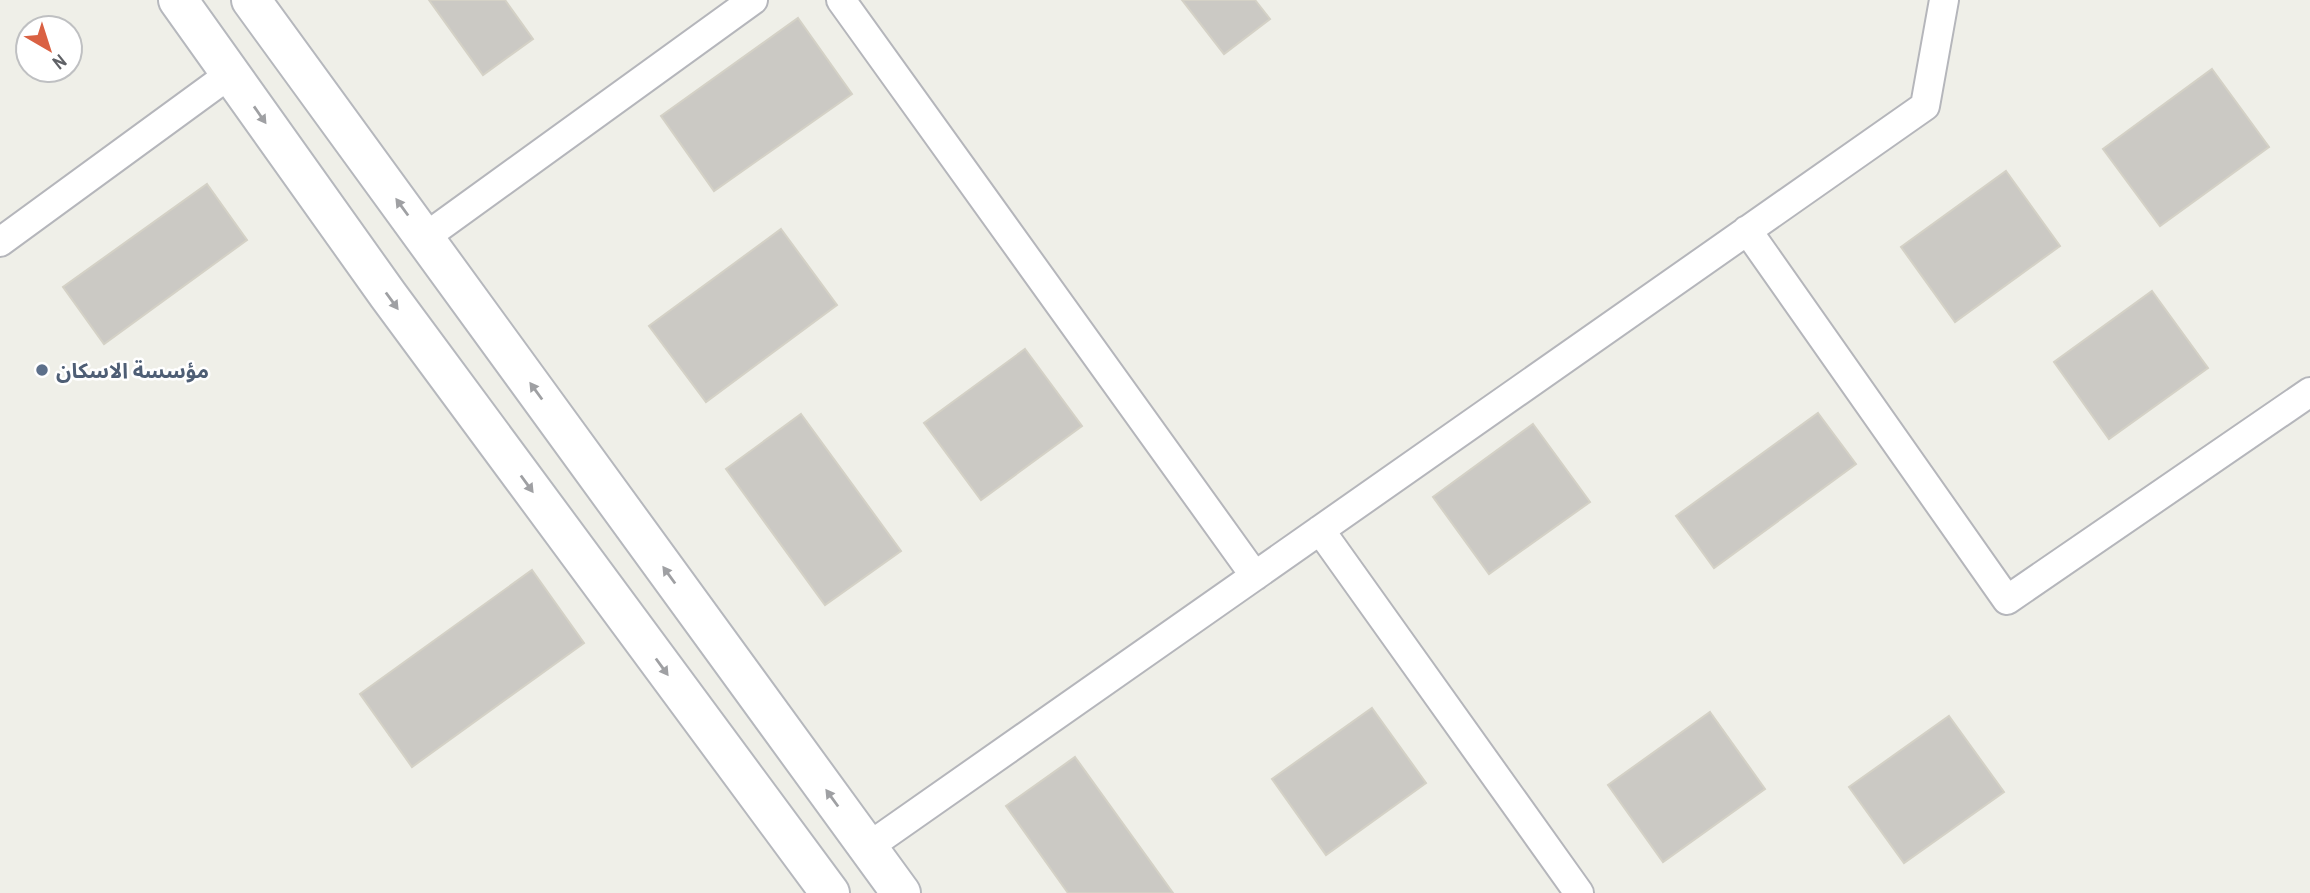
<svg xmlns="http://www.w3.org/2000/svg" width="2310" height="893" viewBox="0 0 2310 893" font-family="'Archivo Narrow','Noto Sans Arabic',sans-serif">
<style>
.building{fill:#cbc9c4;stroke:#d4d1c6;stroke-width:2}
.lines{fill:none;stroke-linecap:round;stroke-linejoin:round}
.street-casing{stroke:#b5b6bb;stroke-width:32}
.secondary-casing{stroke:#b6b8bd;stroke-width:42}
.street{stroke:#fff;stroke-width:28}
.secondary{stroke:#fff;stroke-width:38}
.oneway{fill:#9fa0a3}
.service-dot{fill:#5c6f8a;stroke:#fff;stroke-width:2.5}
.labels{text-anchor:middle;dominant-baseline:central;stroke-width:5;stroke-linejoin:round;paint-order:stroke}
.service-label{font-size:21px;font-weight:bold;fill:#4e5e75;stroke:#fff;text-anchor:start}
</style>
<rect width="100%" height="100%" fill="#efefe8"/>
<path class="building" d="M 429,0 L 505,0 L 533,39 L 483,75 Z
M 1182,0 L 1255,0 L 1270,19 L 1224,54 Z
M 798,18 L 852,94 L 714,191 L 661,116 Z
M 2212,69 L 2269,147 L 2160,226 L 2103,149 Z
M 2006,171 L 2060,246 L 1955,322 L 1901,247 Z
M 207,184 L 247,240 L 104,344 L 63,287 Z
M 781,229 L 837,305 L 706,402 L 649,326 Z
M 2152,291 L 2208,368 L 2109,439 L 2054,362 Z
M 1025,349 L 1082,426 L 981,500 L 924,423 Z
M 1818,413 L 1856,464 L 1714,568 L 1676,516 Z
M 801,414 L 901,551 L 825,605 L 726,469 Z
M 1533,424 L 1590,502 L 1489,574 L 1433,497 Z
M 532,570 L 584,643 L 412,767 L 360,694 Z
M 1372,708 L 1426,783 L 1326,855 L 1272,779 Z
M 1710,712 L 1765,789 L 1663,862 L 1608,785 Z
M 1949,716 L 2004,792 L 1904,863 L 1849,787 Z
M 1075,757 L 1173,893 L 1068,893 L 1006,806 Z"/>
<g class="lines">
<g class="street-casing">
<path id="street" d="M 841,0 L 1255,576
M 1747,230 L 2007,600 L 2310,392
M 424,238 L 753,0
M 0,242 L 230,74
M 1320,530 L 1579,893
M 868,847 L 1925,106 L 1944,0"/>
</g>
<g class="secondary-casing">
<path id="secondary" d="M 178,0 L 388,295 L 830,893
M 251,0 L 901,893"/>
</g>
<use href="#street" class="street"/>
<use href="#secondary" class="secondary"/>
</g>
<defs><path id="oneway-solid" d="M-6-.8H1V-3.2L6.5 0L1 3.2V.8H-6Z" transform="scale(1.75)"/></defs>
<g class="oneway">
<use href="#oneway-solid" transform="translate(260 115) rotate(55)"/>
<use href="#oneway-solid" transform="translate(402 207) rotate(-126)"/>
<use href="#oneway-solid" transform="translate(392 301) rotate(54)"/>
<use href="#oneway-solid" transform="translate(536 391) rotate(-126)"/>
<use href="#oneway-solid" transform="translate(527 484) rotate(54)"/>
<use href="#oneway-solid" transform="translate(669 575) rotate(-126)"/>
<use href="#oneway-solid" transform="translate(662 667) rotate(54)"/>
<use href="#oneway-solid" transform="translate(832 798) rotate(-126)"/>
</g>
<circle class="service-dot" cx="42" cy="370" r="7"/>
<g class="labels">
<g class="service-label">
<text x="56" y="370">مؤسسة الاسكان</text>
</g>
</g>
<g transform="translate(49 49) rotate(141)"><circle r="33" fill="#ffffff" stroke="#bfc0c2" stroke-width="2"/>
<path d="M0-5L12 26L0 18L-12 26Z" fill="#da6143"/>
<text y="-10" font-size="19" font-weight="bold" text-anchor="middle" fill="#5f6166">N</text>
</g>
</svg>
